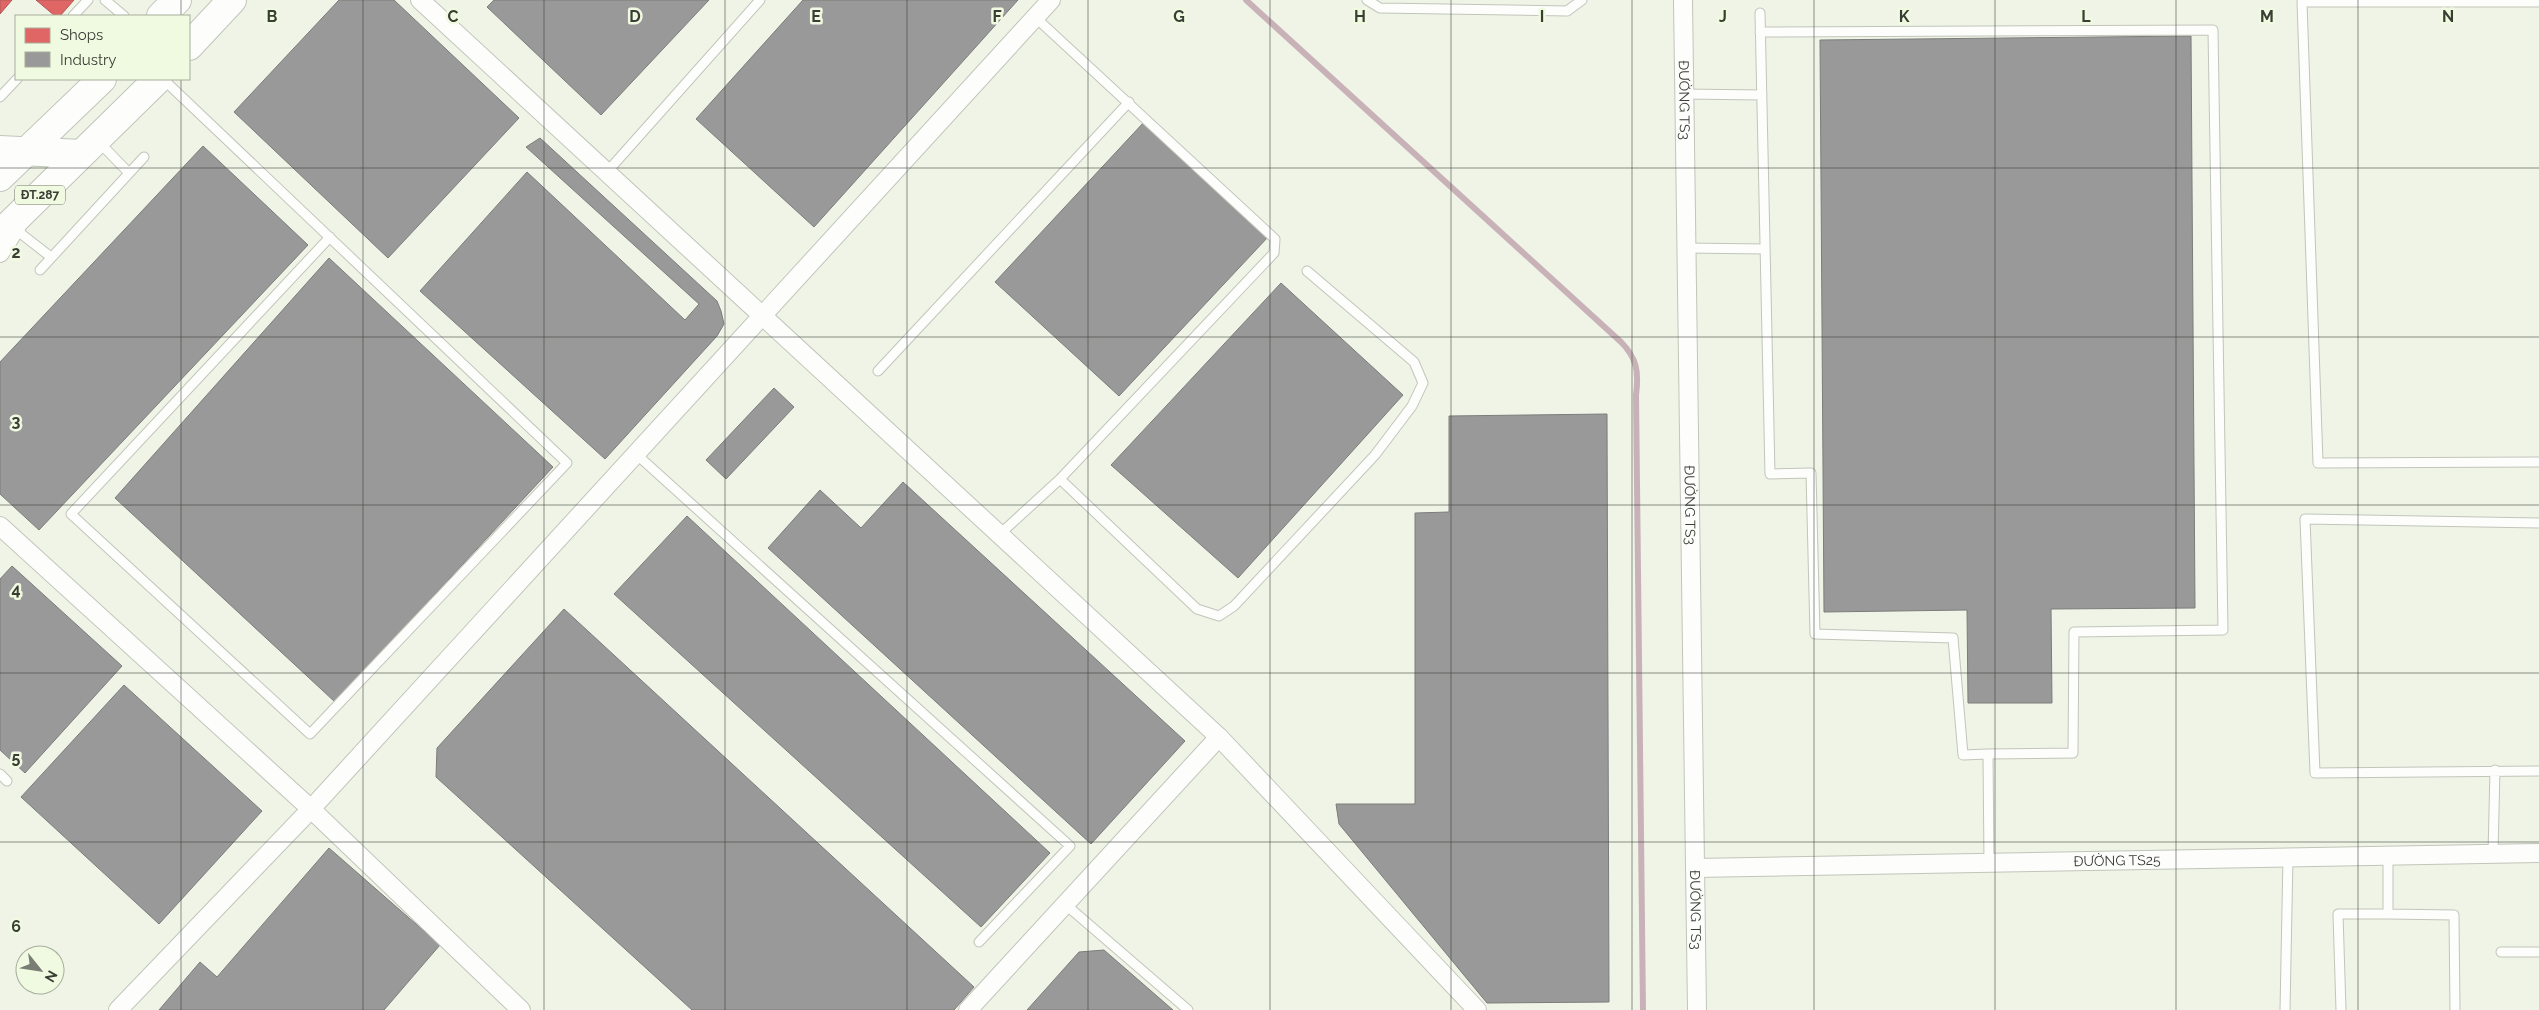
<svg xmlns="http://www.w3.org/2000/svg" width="2539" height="1010" viewBox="0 0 2539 1010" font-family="Raleway,sans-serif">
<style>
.shops{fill:#e06666;stroke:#ae5a57}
.industry{fill:#999;stroke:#7c7d7b}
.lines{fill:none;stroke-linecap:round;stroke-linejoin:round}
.stream{stroke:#c8b2b8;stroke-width:6}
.service-casing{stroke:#c1c5ba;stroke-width:11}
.minor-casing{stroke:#c1c5ba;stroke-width:20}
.primary-casing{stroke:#c1c5ba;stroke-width:30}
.motorway-casing{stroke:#c1c5ba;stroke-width:30}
.service{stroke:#fdfdfb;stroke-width:9}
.minor{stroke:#fdfdfb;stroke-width:18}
.primary{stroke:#fdfdfb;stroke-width:28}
.motorway{stroke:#fdfdfb;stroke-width:28}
.grid{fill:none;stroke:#393d34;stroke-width:1;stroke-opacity:0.55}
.labels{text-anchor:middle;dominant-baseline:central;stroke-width:5;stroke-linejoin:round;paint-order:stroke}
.shield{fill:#f0fae1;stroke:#707668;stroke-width:1}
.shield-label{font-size:12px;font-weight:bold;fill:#393d34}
.street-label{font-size:14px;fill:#393d34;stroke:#f0fae1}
.grid-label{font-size:16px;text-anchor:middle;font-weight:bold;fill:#393d34;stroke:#f0fae1;stroke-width:5;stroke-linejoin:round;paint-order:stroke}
</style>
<rect width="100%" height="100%" fill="#eff4e7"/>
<path class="shops" d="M 0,0 L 12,0 L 0,14 Z
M 36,0 L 74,0 L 60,16 L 55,16 Z"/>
<path class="industry" d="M 339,0 L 394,0 L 519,118 L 388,258 L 234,112 Z
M 494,0 L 709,0 L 601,115 L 487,7 Z
M 803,0 L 1018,0 L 814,227 L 696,119 Z
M 2191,36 L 2195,608 L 2051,609 L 2052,703 L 1968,703 L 1967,610 L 1824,612 L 1820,40 Z
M 1145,121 L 1268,237 L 1119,396 L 995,282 Z
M 540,138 L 717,301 L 721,311 L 724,324 L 717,336 L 605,459 L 420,291 L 527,172 L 685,320 L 699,304 L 526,147 Z
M 203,146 L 308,245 L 39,530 L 0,494 L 0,362 Z
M 329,258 L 553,467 L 335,702 L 115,498 Z
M 1281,283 L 1403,395 L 1238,578 L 1111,465 Z
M 774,388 L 794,407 L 726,479 L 706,460 Z
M 1607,414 L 1609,1002 L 1487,1003 L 1339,824 L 1336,804 L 1415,804 L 1415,513 L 1449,512 L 1449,416 Z
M 903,482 L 1185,741 L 1091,844 L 768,548 L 820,490 L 861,528 Z
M 687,516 L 1050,853 L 981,927 L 614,594 Z
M 12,566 L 122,666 L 25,773 L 0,750 L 0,579 Z
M 564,609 L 974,987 L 954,1010 L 692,1010 L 436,777 L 437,748 Z
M 124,685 L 262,811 L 159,924 L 21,797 Z
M 329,848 L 440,945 L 384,1010 L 159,1010 L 200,962 L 217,977 Z
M 1104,950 L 1173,1010 L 1027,1010 L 1079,952 Z"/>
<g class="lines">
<path class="stream" d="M 1246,0 L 1621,342 C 1637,358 1639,372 1636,395 L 1643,1010"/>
<g class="service-casing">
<path id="service" d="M 105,0 L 124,16
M 1367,0 L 1380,8 L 1567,11 L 1582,0
M 2539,2 L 2302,2 L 2318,463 L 2539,462
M 1760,13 L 1770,474 L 1811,473 L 1815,634 L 1953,638 L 1963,755 L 1988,754 L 1989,863
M 73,16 L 88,0
M 1760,32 L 2213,30 L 2223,630 L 2074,632 L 2073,753 L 1988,754
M 163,79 L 567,463 L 310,734 L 71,514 L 330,237
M 1684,94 L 1762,95
M 0,97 L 17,79
M 98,141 L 129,173
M 607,172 L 760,0
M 15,229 L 51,257
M 1686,248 L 1765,249
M 40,270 L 144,157
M 878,371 L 1129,102
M 635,453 L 1070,846 L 979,942
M 1060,479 L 1197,609 L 1219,616 L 1234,606 L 1375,455 L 1412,406 L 1423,383 L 1414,362 L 1307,271
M 2539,523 L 2305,519 L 2315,773 L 2539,771
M 1000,534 L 1060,479 L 1274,253 L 1275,239 L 1035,17
M 0,774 L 7,781
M 2493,853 L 2495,770
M 2388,855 L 2388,914 L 2454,915 L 2455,1010
M 1065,904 L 1188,1010
M 2501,952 L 2539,952
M 2285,1010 L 2288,857
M 2341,1010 L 2338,914 L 2388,914"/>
</g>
<g class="minor-casing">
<g id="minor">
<path d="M 420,0 L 1219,737 L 1477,1010"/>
<path id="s1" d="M 1683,0 L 1697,1010"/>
<path d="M 0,253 L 17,226"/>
<path d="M 0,526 L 311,809 L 521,1010"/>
<path id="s2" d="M 1695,868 L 2539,853"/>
<path d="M 118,1010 L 311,809 L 1051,0"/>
<path d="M 968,1010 L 1219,737"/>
</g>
</g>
<g class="primary-casing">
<path id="primary" d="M 161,16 L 177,0
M 189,46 L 232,0
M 0,177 L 102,79
M 0,234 L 158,79"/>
</g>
<g class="motorway-casing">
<path id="motorway" d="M 0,150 L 81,154"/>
</g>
<use href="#service" class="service"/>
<use href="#minor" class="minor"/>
<use href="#primary" class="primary"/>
<use href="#motorway" class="motorway"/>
</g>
<path class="grid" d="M 181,0 L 181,16M 363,0 L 363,1010M 544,0 L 544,1010M 725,0 L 725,1010M 907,0 L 907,1010M 1088,0 L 1088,1010M 1270,0 L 1270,1010M 1451,0 L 1451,1010M 1632,0 L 1632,1010M 1814,0 L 1814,1010M 1995,0 L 1995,1010M 2176,0 L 2176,1010M 2358,0 L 2358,1010M 181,79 L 181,1010M 0,168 L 2539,168M 0,337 L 2539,337M 0,505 L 2539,505M 0,673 L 2539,673M 0,842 L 2539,842"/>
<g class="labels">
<rect class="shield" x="15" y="185.5" width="50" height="19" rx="4"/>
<g class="shield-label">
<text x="40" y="195">ĐT.287</text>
</g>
<g class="street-label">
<text stroke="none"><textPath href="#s1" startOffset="100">ĐƯỜNG TS3</textPath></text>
<text stroke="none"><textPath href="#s1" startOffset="505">ĐƯỜNG TS3</textPath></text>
<text stroke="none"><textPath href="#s2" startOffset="422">ĐƯỜNG TS25</textPath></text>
<text stroke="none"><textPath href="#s1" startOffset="910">ĐƯỜNG TS3</textPath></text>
</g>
</g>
<g class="grid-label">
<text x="272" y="22">B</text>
<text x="453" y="22">C</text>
<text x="635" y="22">D</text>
<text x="816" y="22">E</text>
<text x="997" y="22">F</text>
<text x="1179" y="22">G</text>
<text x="1360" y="22">H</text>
<text x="1542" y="22">I</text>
<text x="1723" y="22">J</text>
<text x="1904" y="22">K</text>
<text x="2086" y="22">L</text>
<text x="2267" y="22">M</text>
<text x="2448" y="22">N</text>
<text x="16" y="258">2</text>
<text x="16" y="427">3</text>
<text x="16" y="595">4</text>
<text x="16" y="763">5</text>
<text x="16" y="932">6</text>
</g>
<rect x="15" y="15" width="175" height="65" fill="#f0fae1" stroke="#a7ae9c"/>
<rect x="25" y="28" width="25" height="15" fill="#e06666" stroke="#a7ae9c"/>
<text x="60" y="40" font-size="15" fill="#393d34">Shops</text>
<rect x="25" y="52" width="25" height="15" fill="#999999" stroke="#a7ae9c"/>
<text x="60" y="65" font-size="15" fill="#393d34">Industry</text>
<g transform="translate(40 970) rotate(120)"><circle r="24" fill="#f0fae1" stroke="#a7ae9c"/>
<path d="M0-4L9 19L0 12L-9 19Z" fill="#797d73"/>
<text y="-8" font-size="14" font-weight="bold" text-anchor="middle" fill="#393d34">N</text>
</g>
</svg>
